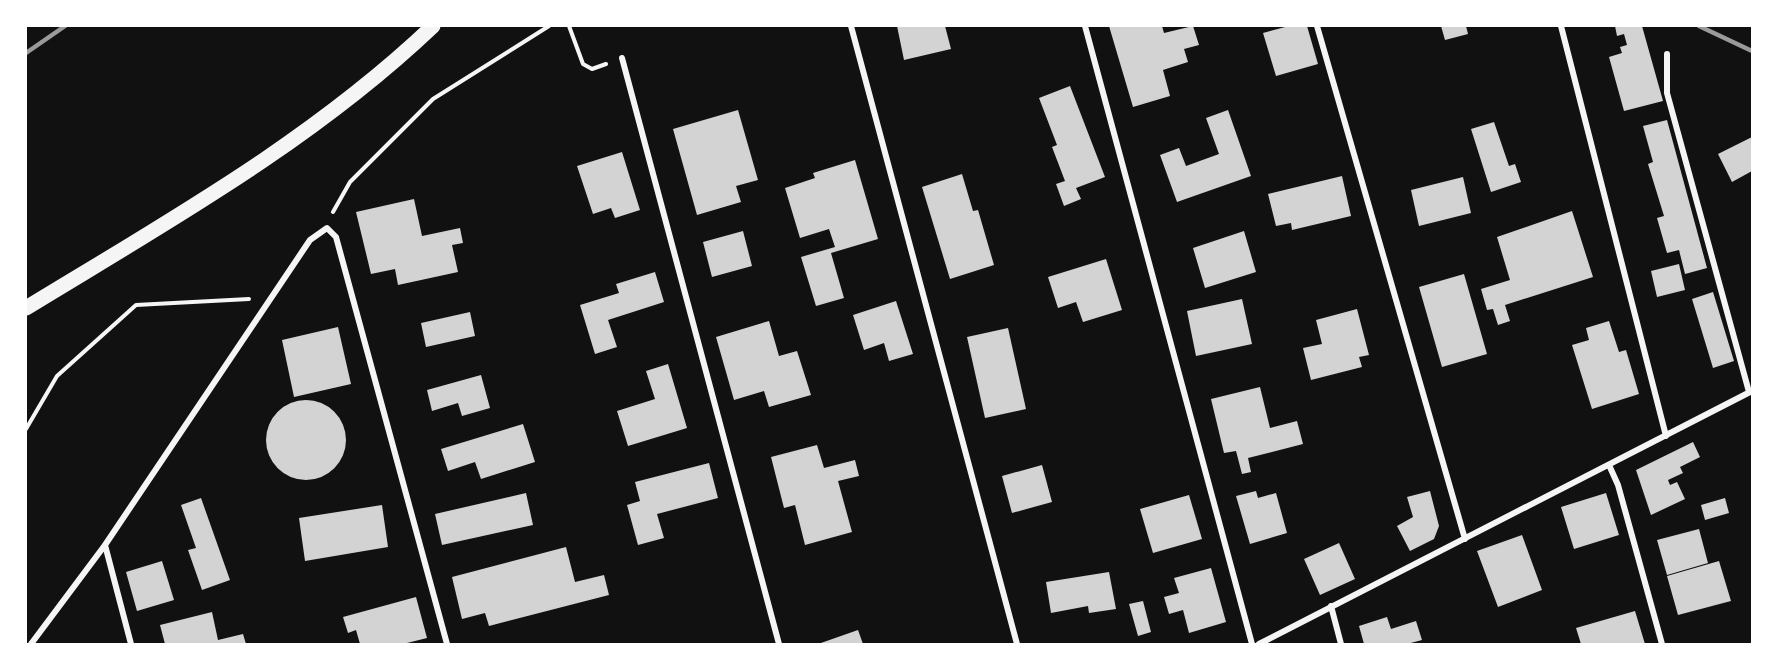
<svg xmlns="http://www.w3.org/2000/svg" width="1778" height="670" viewBox="0 0 1778 670" font-family="Lora,serif">
<style>
.building{fill:#d3d3d3}
.lines{fill:none;stroke-linecap:round;stroke-linejoin:round}
.path{stroke:#f5f5f5;stroke-width:4}
.minor{stroke:#f5f5f5;stroke-width:6}
.primary{stroke:#f5f5f5;stroke-width:15}
.rail{stroke:#9a9a9a;stroke-width:4.5}
</style>
<rect width="100%" height="100%" fill="#111"/>
<path class="building" d="M 897,26 L 945,26 L 951,49 L 904,60 Z
M 1109,26 L 1162,26 L 1164,33 L 1193,26 L 1199,45 L 1184,49 L 1188,62 L 1163,70 L 1170,96 L 1133,107 Z
M 1289,26 L 1307,26 L 1318,64 L 1276,76 L 1263,33 Z
M 1441,26 L 1466,26 L 1468,34 L 1445,40 Z
M 1615,26 L 1642,26 L 1663,101 L 1624,111 L 1609,57 L 1622,53 L 1620,47 L 1627,45 L 1624,34 L 1617,36 Z
M 1070,86 L 1105,177 L 1076,188 L 1081,199 L 1064,206 L 1056,184 L 1065,181 L 1052,147 L 1057,145 L 1039,98 Z
M 738,110 L 758,180 L 736,186 L 741,202 L 697,215 L 673,129 Z
M 1228,110 L 1251,176 L 1177,202 L 1160,155 L 1179,148 L 1186,166 L 1219,154 L 1206,118 Z
M 1667,120 L 1707,268 L 1685,274 L 1679,250 L 1667,253 L 1657,218 L 1664,216 L 1648,164 L 1653,162 L 1643,126 Z
M 1494,122 L 1509,166 L 1515,164 L 1521,182 L 1491,192 L 1471,129 Z
M 1752,137 L 1752,171 L 1732,182 L 1718,154 Z
M 622,152 L 640,210 L 615,218 L 611,208 L 593,214 L 577,166 Z
M 855,160 L 878,239 L 831,253 L 844,298 L 816,306 L 801,257 L 835,247 L 829,229 L 800,238 L 785,188 L 815,178 L 813,173 Z
M 962,174 L 973,211 L 978,210 L 994,265 L 950,279 L 922,187 Z
M 1342,176 L 1351,216 L 1292,230 L 1291,223 L 1276,226 L 1268,194 Z
M 1463,177 L 1471,213 L 1419,226 L 1411,190 Z
M 414,199 L 422,236 L 460,228 L 463,243 L 452,245 L 458,272 L 398,285 L 395,269 L 371,274 L 356,212 Z
M 1572,211 L 1593,277 L 1505,305 L 1510,321 L 1498,325 L 1493,309 L 1487,310 L 1481,289 L 1510,280 L 1497,237 Z
M 743,231 L 752,266 L 712,277 L 703,242 Z
M 1244,231 L 1256,272 L 1205,288 L 1193,248 Z
M 1106,259 L 1122,310 L 1083,322 L 1076,302 L 1058,308 L 1048,277 Z
M 1679,264 L 1685,290 L 1657,297 L 1651,271 Z
M 655,272 L 664,302 L 608,320 L 617,347 L 595,354 L 580,305 L 619,293 L 616,284 Z
M 1464,274 L 1487,354 L 1442,367 L 1419,287 Z
M 1713,292 L 1734,361 L 1713,368 L 1692,299 Z
M 1242,299 L 1252,344 L 1196,356 L 1187,311 Z
M 896,301 L 913,354 L 889,361 L 884,343 L 864,350 L 853,315 Z
M 1357,309 L 1369,355 L 1359,357 L 1362,367 L 1311,380 L 1303,348 L 1322,344 L 1316,320 Z
M 470,312 L 475,336 L 426,347 L 421,323 Z
M 769,321 L 779,356 L 797,351 L 811,395 L 769,407 L 764,391 L 734,400 L 716,337 Z
M 1609,321 L 1619,352 L 1626,350 L 1639,394 L 1592,409 L 1572,345 L 1589,340 L 1586,328 Z
M 338,327 L 351,384 L 294,397 L 282,340 Z
M 1008,328 L 1026,409 L 985,418 L 967,337 Z
M 668,364 L 687,428 L 628,446 L 617,411 L 655,399 L 646,371 Z
M 481,375 L 490,408 L 462,416 L 458,403 L 432,411 L 427,390 Z
M 1260,387 L 1270,428 L 1297,421 L 1303,444 L 1248,458 L 1251,472 L 1242,474 L 1236,451 L 1224,453 L 1211,399 Z
M266 440a40 40 0 1 1 80 0a40 40 0 1 1-80 0Z
M 523,424 L 535,462 L 481,479 L 475,462 L 448,471 L 441,449 Z
M 1693,442 L 1700,457 L 1680,467 L 1683,473 L 1668,480 L 1670,485 L 1677,482 L 1685,499 L 1651,515 L 1636,470 Z
M 817,445 L 824,468 L 855,460 L 859,476 L 838,481 L 852,532 L 805,545 L 795,505 L 784,508 L 771,457 Z
M 709,463 L 718,498 L 657,514 L 664,538 L 638,545 L 627,505 L 640,501 L 635,482 Z
M 1042,465 L 1052,502 L 1012,513 L 1002,476 Z
M 1256,491 L 1258,498 L 1276,493 L 1287,533 L 1250,544 L 1236,496 Z
M 1430,491 L 1439,526 L 1434,539 L 1410,551 L 1397,526 L 1413,517 L 1407,497 Z
M 526,493 L 533,525 L 442,545 L 435,514 Z
M 1606,493 L 1619,535 L 1574,549 L 1561,507 Z
M 1189,495 L 1202,539 L 1153,553 L 1140,509 Z
M 201,498 L 230,580 L 202,590 L 188,550 L 196,548 L 181,505 Z
M 1725,498 L 1729,513 L 1705,520 L 1701,505 Z
M 382,505 L 388,547 L 305,561 L 299,518 Z
M 1699,529 L 1708,563 L 1667,575 L 1657,540 Z
M 1522,535 L 1542,590 L 1498,607 L 1477,551 Z
M 1339,543 L 1355,579 L 1320,595 L 1304,559 Z
M 566,547 L 575,582 L 604,575 L 609,595 L 489,626 L 485,613 L 462,619 L 452,577 Z
M 162,561 L 174,600 L 137,611 L 126,572 Z
M 1719,561 L 1731,601 L 1678,615 L 1667,576 Z
M 1211,568 L 1226,622 L 1189,633 L 1183,610 L 1169,614 L 1164,597 L 1179,593 L 1174,578 Z
M 1109,572 L 1116,609 L 1089,613 L 1088,606 L 1051,613 L 1046,582 Z
M 416,597 L 427,638 L 403,644 L 360,644 L 356,630 L 348,633 L 343,617 Z
M 1143,601 L 1151,632 L 1138,636 L 1129,604 Z
M 1635,611 L 1645,644 L 1581,644 L 1576,628 Z
M 212,612 L 218,640 L 243,634 L 246,644 L 165,644 L 160,625 Z
M 1387,617 L 1391,629 L 1416,621 L 1422,640 L 1407,644 L 1364,644 L 1359,626 Z
M 858,630 L 863,644 L 818,644 Z"/>
<g class="lines">
<path class="path" d="M 569,26 L 583,64 L 592,69 L 606,64
M 333,212 L 350,182 L 433,99 L 549,26
M 26,429 L 57,376 L 136,305 L 249,299"/>
<path class="minor" d="M 851,26 L 1017,644
M 1085,26 L 1252,644
M 1317,26 L 1465,539
M 1561,26 L 1666,436
M 1667,54 L 1667,93 L 1749,392
M 622,58 L 779,644
M 1609,465 L 1618,485 L 1662,644
M 105,545 L 131,644
M 1331,606 L 1341,644
M 31,644 L 105,545 L 310,240 L 327,228 L 336,237 L 447,644
M 1259,644 L 1752,391"/>
<path class="primary" d="M 26,308 C 167,222 312,141 433,26"/>
<path class="rail" d="M 1699,26 L 1752,51
M 26,53 L 65,26"/>
</g>
<rect width="1778" height="670" fill="none" stroke="#ffffff" stroke-width="54"/>
</svg>
